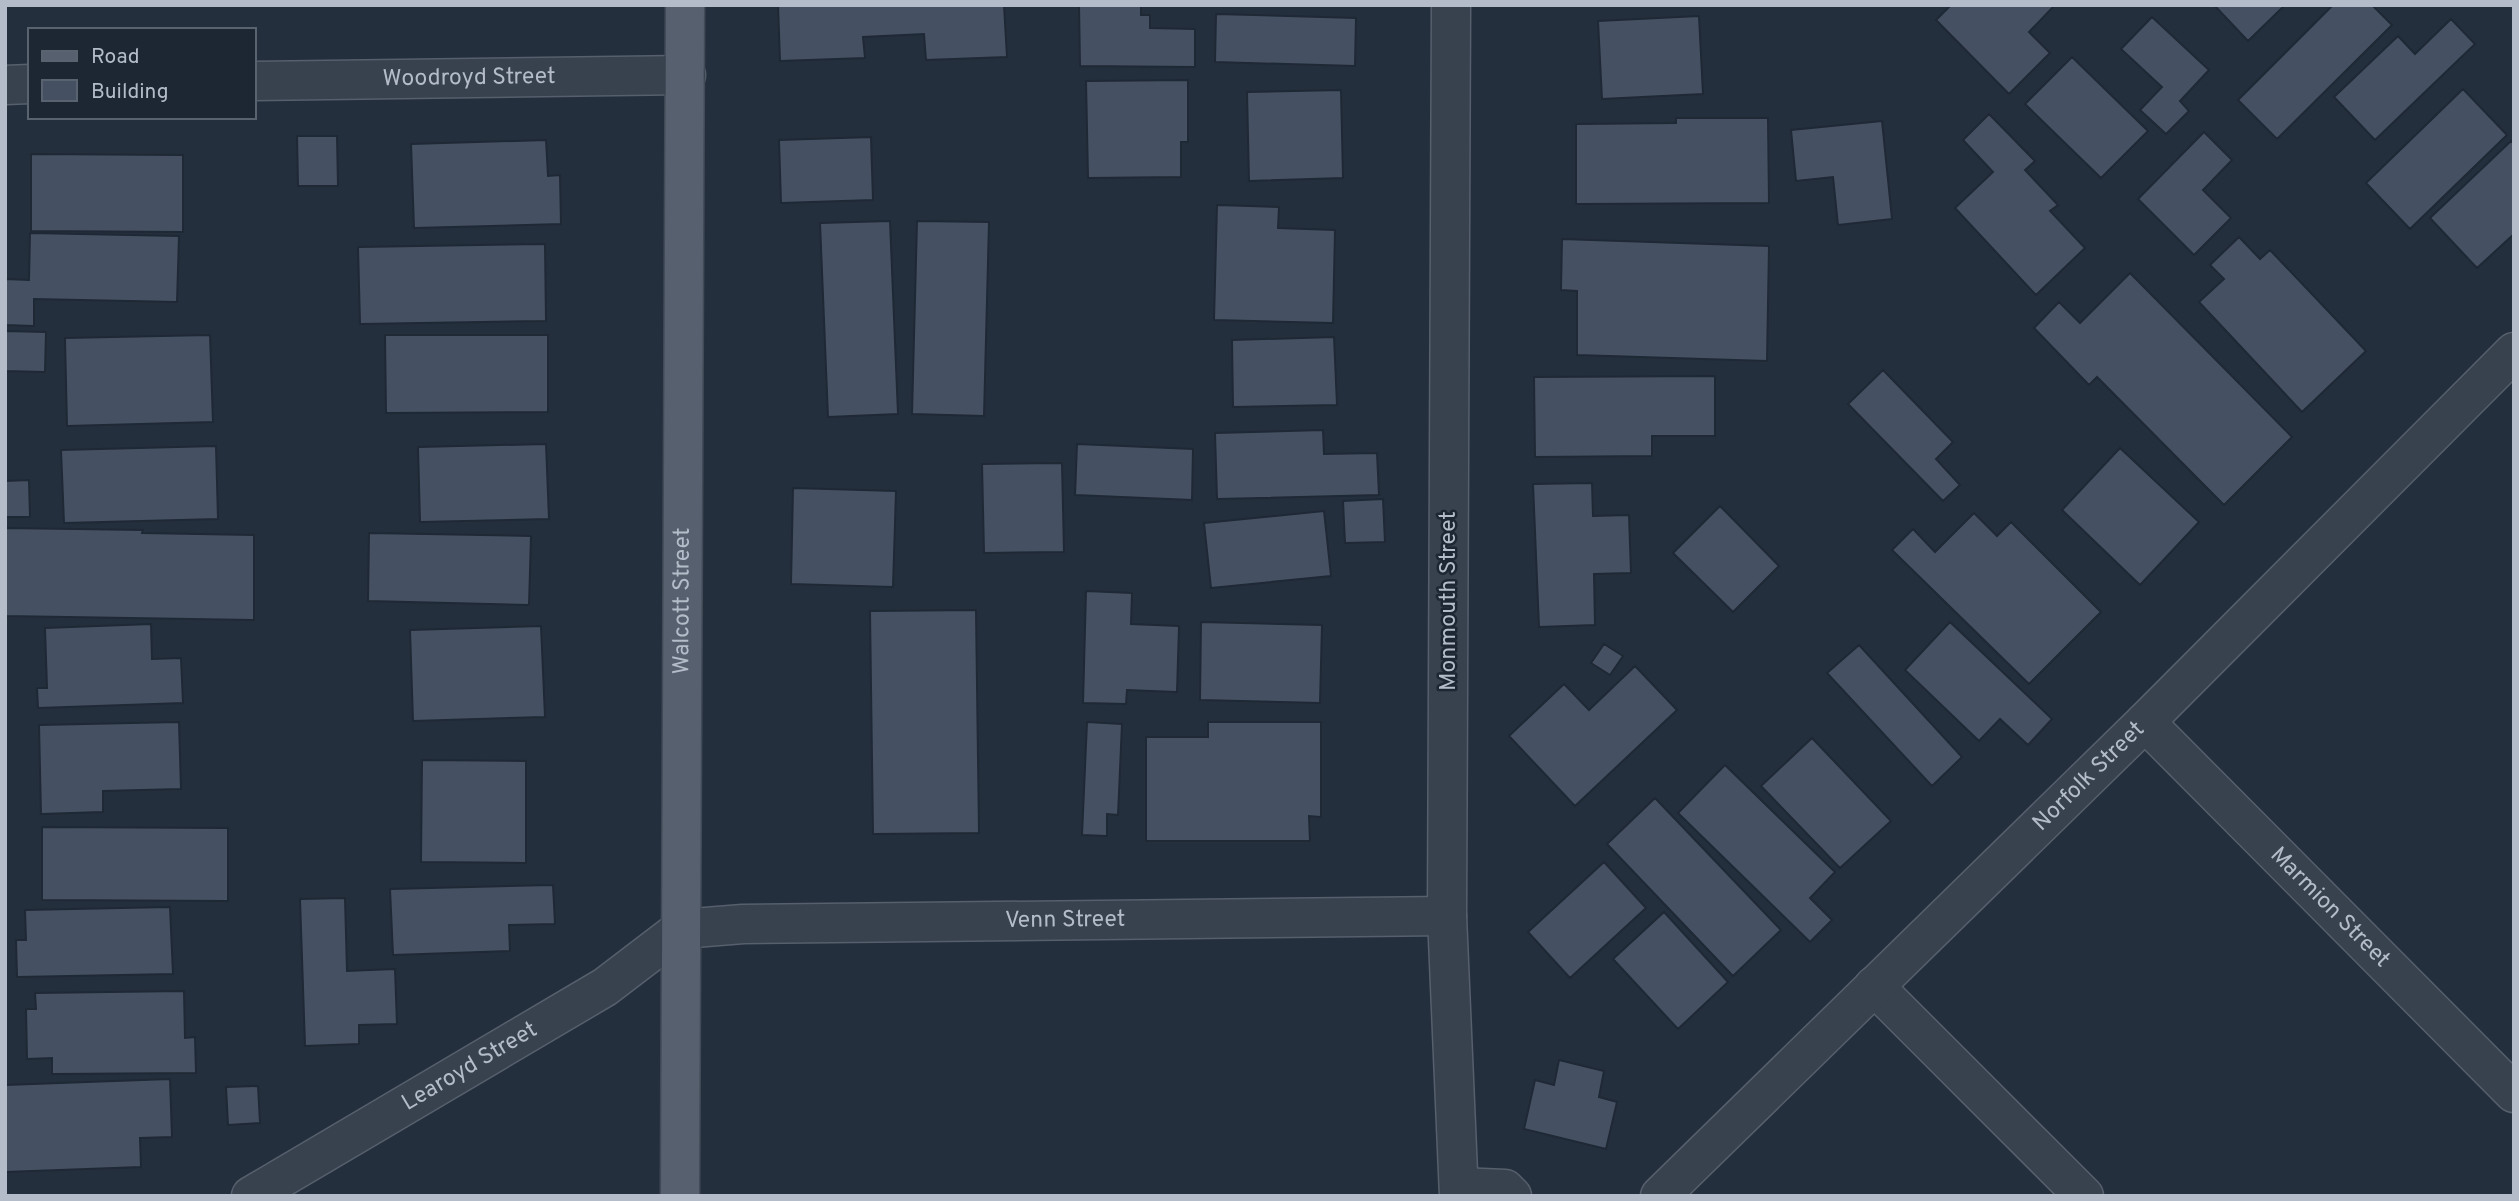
<svg xmlns="http://www.w3.org/2000/svg" width="2519" height="1201" viewBox="0 0 2519 1201" font-family="Overpass,sans-serif">
<style>
.building{fill:#455162;stroke:#1f2835;stroke-width:2}
.lines{fill:none;stroke-linecap:round;stroke-linejoin:round}
.minor-casing{stroke:#565f6c;stroke-width:41}
.major-casing{stroke:#414a57;stroke-width:41}
.minor{stroke:#38414e;stroke-width:38}
.major{stroke:#56606e;stroke-width:38}
.labels{text-anchor:middle;dominant-baseline:central;stroke-width:5;stroke-linejoin:round;paint-order:stroke}
.street-label{font-size:23px;fill:#b4bcc9;stroke:#1d2633}
</style>
<rect width="100%" height="100%" fill="#242f3e"/>
<path class="building" d="M 778,5 L 1004,5 L 1007,57 L 926,60 L 924,34 L 863,37 L 865,58 L 780,61 Z
M 1079,5 L 1141,5 L 1141,15 L 1150,15 L 1150,28 L 1195,29 L 1195,67 L 1080,66 Z
M 1951,5 L 2055,5 L 2029,32 L 2050,53 L 2009,94 L 1936,20 Z
M 2214,5 L 2285,5 L 2248,41 Z
M 2333,5 L 2372,5 L 2392,25 L 2277,139 L 2238,100 Z
M 1216,14 L 1356,18 L 1355,66 L 1215,62 Z
M 1699,16 L 1703,94 L 1602,99 L 1598,21 Z
M 2152,17 L 2209,70 L 2180,101 L 2189,111 L 2166,134 L 2140,110 L 2162,87 L 2121,49 Z
M 2451,19 L 2475,44 L 2375,140 L 2334,97 L 2398,36 L 2415,54 Z
M 2072,57 L 2148,131 L 2101,178 L 2025,104 Z
M 1188,80 L 1188,142 L 1181,142 L 1181,177 L 1088,178 L 1086,81 Z
M 2463,89 L 2507,135 L 2410,229 L 2366,183 Z
M 1341,90 L 1343,178 L 1249,181 L 1247,92 Z
M 1989,114 L 2035,161 L 2025,170 L 2058,205 L 2050,211 L 2085,248 L 2036,295 L 1955,208 L 1993,172 L 1963,140 Z
M 1676,118 L 1768,118 L 1769,203 L 1576,204 L 1576,124 L 1676,123 Z
M 1882,121 L 1892,219 L 1838,225 L 1833,177 L 1796,181 L 1791,130 Z
M 2204,132 L 2232,160 L 2203,190 L 2231,218 L 2194,255 L 2138,199 Z
M 297,136 L 337,136 L 338,186 L 298,186 Z
M 871,137 L 873,200 L 781,203 L 779,140 Z
M 546,140 L 548,176 L 560,175 L 561,224 L 414,228 L 411,144 Z
M 2511,141 L 2514,144 L 2514,234 L 2477,268 L 2430,218 Z
M 31,154 L 183,155 L 183,232 L 31,231 Z
M 1217,205 L 1279,207 L 1278,228 L 1335,230 L 1333,323 L 1214,320 Z
M 890,221 L 898,414 L 828,417 L 820,223 Z
M 917,221 L 989,222 L 984,416 L 912,414 Z
M 30,233 L 179,236 L 177,302 L 34,299 L 34,326 L 5,325 L 5,279 L 29,280 Z
M 2239,237 L 2260,259 L 2270,250 L 2366,351 L 2302,412 L 2199,302 L 2224,279 L 2210,265 Z
M 1562,239 L 1769,246 L 1767,361 L 1577,355 L 1577,291 L 1561,290 Z
M 545,244 L 546,321 L 360,324 L 358,247 Z
M 2130,273 L 2292,437 L 2224,505 L 2097,377 L 2089,385 L 2034,328 L 2059,302 L 2080,323 Z
M 5,331 L 46,332 L 45,372 L 5,371 Z
M 210,335 L 213,422 L 67,426 L 65,338 Z
M 385,335 L 548,335 L 548,412 L 386,413 Z
M 1334,337 L 1337,405 L 1233,407 L 1232,340 Z
M 1883,370 L 1953,442 L 1936,459 L 1960,485 L 1943,501 L 1848,404 Z
M 1715,376 L 1715,436 L 1652,436 L 1652,456 L 1535,457 L 1534,377 Z
M 1323,430 L 1324,454 L 1377,453 L 1379,495 L 1217,499 L 1215,433 Z
M 546,444 L 549,519 L 420,522 L 418,447 Z
M 1077,444 L 1193,449 L 1192,500 L 1075,495 Z
M 216,446 L 218,519 L 64,523 L 61,450 Z
M 2120,448 L 2199,522 L 2140,585 L 2062,510 Z
M 1062,463 L 1064,552 L 984,553 L 982,464 Z
M 29,480 L 30,517 L 5,517 L 5,481 Z
M 1592,483 L 1593,516 L 1629,515 L 1631,573 L 1594,574 L 1595,625 L 1539,627 L 1533,484 Z
M 793,488 L 896,491 L 893,587 L 791,584 Z
M 1383,499 L 1385,542 L 1345,543 L 1343,501 Z
M 1720,506 L 1779,566 L 1733,612 L 1673,553 Z
M 1324,511 L 1331,576 L 1211,588 L 1204,523 Z
M 1974,513 L 1997,536 L 2011,522 L 2101,612 L 2029,684 L 1892,550 L 1913,529 L 1935,552 Z
M 5,528 L 143,530 L 142,533 L 254,535 L 254,620 L 5,616 Z
M 369,533 L 531,536 L 529,605 L 368,601 Z
M 1086,591 L 1132,593 L 1131,624 L 1179,626 L 1177,692 L 1127,690 L 1126,704 L 1083,703 Z
M 976,610 L 979,833 L 873,834 L 870,611 Z
M 1201,622 L 1322,625 L 1320,703 L 1200,700 Z
M 1950,622 L 2052,719 L 2028,745 L 2000,719 L 1979,741 L 1905,670 Z
M 151,624 L 152,659 L 181,658 L 183,703 L 38,708 L 37,688 L 47,688 L 45,628 Z
M 541,626 L 545,717 L 413,721 L 410,630 Z
M 1604,644 L 1623,656 L 1610,675 L 1591,663 Z
M 1859,645 L 1962,757 L 1932,786 L 1827,673 Z
M 1635,666 L 1677,710 L 1575,806 L 1509,736 L 1564,684 L 1589,710 Z
M 179,722 L 181,789 L 103,791 L 103,812 L 41,814 L 39,725 Z
M 1087,722 L 1122,724 L 1118,815 L 1107,814 L 1107,836 L 1082,835 Z
M 1208,722 L 1321,722 L 1321,817 L 1309,816 L 1310,841 L 1146,841 L 1146,737 L 1208,737 Z
M 1812,738 L 1891,821 L 1840,868 L 1761,786 Z
M 422,760 L 526,761 L 526,863 L 421,862 Z
M 1725,765 L 1835,872 L 1810,898 L 1832,920 L 1810,942 L 1678,813 Z
M 1655,798 L 1781,930 L 1733,976 L 1607,844 Z
M 42,827 L 228,828 L 228,901 L 42,900 Z
M 1604,862 L 1646,908 L 1570,978 L 1528,932 Z
M 553,885 L 555,924 L 509,925 L 510,951 L 393,955 L 390,889 Z
M 345,898 L 347,971 L 395,969 L 397,1024 L 359,1025 L 359,1044 L 305,1046 L 300,899 Z
M 170,907 L 173,974 L 17,977 L 16,940 L 26,940 L 25,910 Z
M 1664,912 L 1728,982 L 1678,1029 L 1613,959 Z
M 184,991 L 185,1038 L 195,1037 L 196,1073 L 52,1074 L 52,1058 L 27,1059 L 26,1009 L 36,1009 L 35,993 Z
M 1559,1060 L 1604,1071 L 1599,1097 L 1617,1102 L 1606,1149 L 1524,1129 L 1535,1080 L 1554,1085 Z
M 170,1079 L 172,1137 L 140,1138 L 141,1167 L 5,1172 L 5,1085 Z
M 258,1086 L 260,1123 L 228,1125 L 226,1087 Z"/>
<g class="lines">
<g class="minor-casing">
<g id="minor">
<path d="M 1451,5 L 1447,916 L 1459,1196"/>
<path id="s1" d="M 254,81 L 686,75"/>
<path d="M 5,85 L 30,84"/>
<path id="s2" d="M 2145,722 L 2514,1093"/>
<path d="M 1874,986 L 2084,1196"/>
<path d="M 1459,1187 L 1505,1189 L 1512,1196"/>
<path id="s3" d="M 251,1196 L 605,987 L 681,929 L 743,924 L 1447,916"/>
<path id="s4" d="M 1660,1196 L 2145,722 L 2514,352"/>
</g>
</g>
<g class="major-casing">
<g id="major">
<path id="s5" d="M 680,1196 L 685,5"/>
</g>
</g>
<use href="#minor" class="minor"/>
<use href="#major" class="major"/>
</g>
<g class="labels">
<g class="street-label">
<text stroke="none"><textPath href="#s1" startOffset="215">Woodroyd Street</textPath></text>
<text stroke="none"><textPath href="#s5" startOffset="595">Walcott Street</textPath></text>
<text transform="translate(1449 601) rotate(-90)">Monmouth Street</text>
<text stroke="none"><textPath href="#s4" startOffset="600">Norfolk Street</textPath></text>
<text stroke="none"><textPath href="#s2" startOffset="262">Marmion Street</textPath></text>
<text stroke="none"><textPath href="#s3" startOffset="891">Venn Street</textPath></text>
<text stroke="none"><textPath href="#s3" startOffset="254">Learoyd Street</textPath></text>
</g>
</g>
<rect width="2519" height="1201" fill="none" stroke="#b4bcc9" stroke-width="14"/>
<rect x="28" y="28" width="228" height="91" fill="#1d2633" stroke="#59626f" stroke-width="2"/>
<rect x="42" y="51" width="35" height="10" fill="#56606e" stroke="#59626f" stroke-width="2"/>
<text x="91" y="63" font-size="21" fill="#b4bcc9">Road</text>
<rect x="42" y="80" width="35" height="21" fill="#455162" stroke="#59626f" stroke-width="2"/>
<text x="91" y="98" font-size="21" fill="#b4bcc9">Building</text>
</svg>
